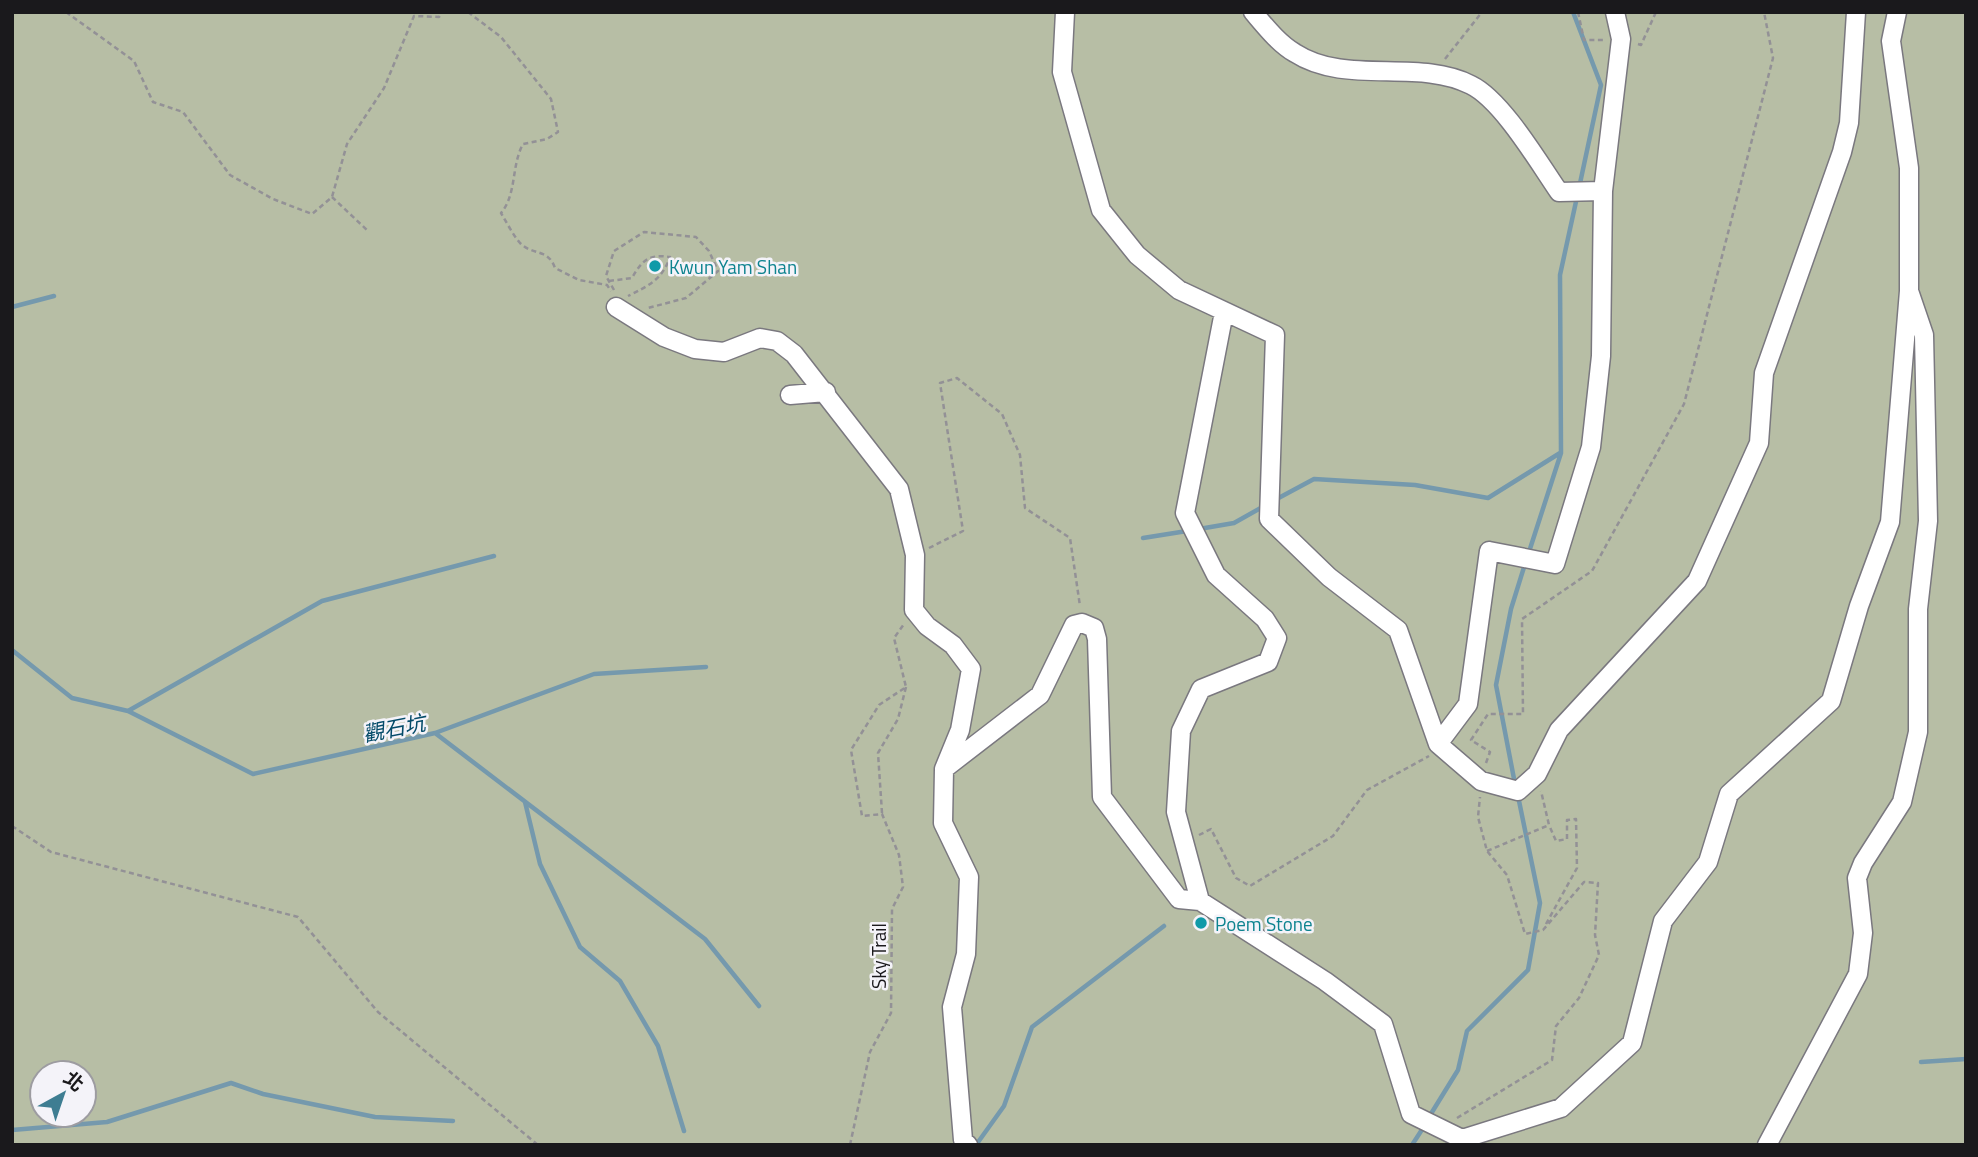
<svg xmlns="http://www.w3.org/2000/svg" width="1978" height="1157" viewBox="0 0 1978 1157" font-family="'Titillium Web','Noto Sans TC',sans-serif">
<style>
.green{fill:#b7bea5;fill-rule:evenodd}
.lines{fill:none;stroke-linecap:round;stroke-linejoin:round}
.stream{stroke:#7599ad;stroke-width:4.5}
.minor-casing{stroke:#7a787f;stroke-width:21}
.path{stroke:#939196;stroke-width:2.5;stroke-dasharray:5 3.5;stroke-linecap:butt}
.minor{stroke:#fff;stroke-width:18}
.culture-dot{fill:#0f9aa8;stroke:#f4f3f9;stroke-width:2.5}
.labels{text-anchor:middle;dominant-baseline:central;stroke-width:5;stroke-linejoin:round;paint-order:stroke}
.culture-label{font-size:19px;fill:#0d838f;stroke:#f4f3f9;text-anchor:start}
.street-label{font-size:19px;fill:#1a191c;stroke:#f4f3f9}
.water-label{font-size:21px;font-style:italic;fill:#044b69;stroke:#f4f3f9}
</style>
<rect width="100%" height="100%" fill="#e7e5ec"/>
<path class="green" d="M 12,12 L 1966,12 L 1966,1145 L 12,1145 ZM 42,1073 L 84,1073 L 84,1115 L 42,1115 Z"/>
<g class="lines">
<path class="stream" d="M 1573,12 L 1601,85 L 1579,188
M 12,307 L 54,296
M 1273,501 L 1314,479 L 1415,485 L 1488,498 L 1560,453
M 1199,529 L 1234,523 L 1266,505
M 1143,538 L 1187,531
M 1528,555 L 1561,453 L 1560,275 L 1577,197
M 12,650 L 72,698 L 128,711 L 253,774 L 435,733 L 705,939 L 759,1006
M 128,711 L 322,601 L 494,556
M 435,733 L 594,674 L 706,667
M 1515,784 L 1496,685 L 1511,609 L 1525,564
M 525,802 L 540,864 L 580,947 L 620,981 L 658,1046 L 684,1131
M 1921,1062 L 1966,1059
M 1429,1117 L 1458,1070 L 1467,1031 L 1528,970 L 1540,903 L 1518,796
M 12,1130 L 107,1122 L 231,1083 L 263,1094 L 375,1117 L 453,1121
M 976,1145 L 1004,1106 L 1032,1027 L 1164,926
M 1412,1145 L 1425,1125"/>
<g class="minor-casing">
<path id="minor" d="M 1065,12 L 1062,72 L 1101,210 L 1137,255 L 1179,290 L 1275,335 L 1269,519 L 1329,577 L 1398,630 L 1438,744 L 1468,704 L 1489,551 L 1555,564 L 1591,447 L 1601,356 L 1603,191 L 1621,39 L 1615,12
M 1253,12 C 1265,26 1279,44 1295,53 C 1346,86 1418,58 1471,85 C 1502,100 1539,163 1559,192 L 1603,191
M 1897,12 L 1891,41 L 1909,168 L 1909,291
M 616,307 L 664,337 L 695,349 L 724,352 L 760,338 L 777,341 L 794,354 L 899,489 L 915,555 L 914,610 L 927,626 L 953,645 L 971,669 L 960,730 L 944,769 L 1040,695 L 1074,625 L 1082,623 L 1094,628 L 1097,639 L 1102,797 L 1179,899 L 1200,901 L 1176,812 L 1181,731 L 1201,689 L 1268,662 L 1277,638 L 1265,619 L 1216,575 L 1185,513 L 1224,312
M 790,395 L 826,392
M 1438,744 L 1481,781 L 1518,791 L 1537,774 L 1559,730 L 1697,581 L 1759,443 L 1764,373 L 1842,152 L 1849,123 L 1856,12
M 944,769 L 943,823 L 969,877 L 966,954 L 952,1007 L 963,1140 L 968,1145
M 1200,901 L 1325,981 L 1383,1024 L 1411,1114 L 1462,1139 L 1561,1108 L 1632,1043 L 1663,921 L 1708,862 L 1729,794 L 1831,701 L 1859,606 L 1890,522 L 1909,291 L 1924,335 L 1928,521 L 1918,609 L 1918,732 L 1902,802 L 1863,863 L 1857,878 L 1863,933 L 1858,974 L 1767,1145"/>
</g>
<path class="path" d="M 66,12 L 134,61 L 153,102 L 183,112 L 230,175 L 273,199 L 312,214 L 332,197 L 347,144 L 384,88 L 414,16 L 439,17 L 443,12
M 468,12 L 501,37 L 551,99 L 558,132 L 547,139 L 523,144 C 511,166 517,194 501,213 C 507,223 513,235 520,243 C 533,256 548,248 555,268 L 579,280 L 607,285 L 611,291
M 1578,12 L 1584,40 L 1604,40
M 1638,44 L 1641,45 L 1656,12
M 1445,59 L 1482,12
M 332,197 L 368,231
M 609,281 L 632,278 C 642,260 649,254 670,257 C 662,280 648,286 628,296
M 614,290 L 606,276 L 614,251 L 644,232 L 696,237 L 709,251 L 718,271 L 686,298 L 648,308
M 929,548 L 963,531 L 940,383 L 957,378 L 1002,414 L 1020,455 L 1025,508 L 1070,538 L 1080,606
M 1486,763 L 1490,752 L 1471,740 L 1488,714 L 1523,714 L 1522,619 L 1592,571 L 1684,404 L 1773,58 L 1764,12
M 882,813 L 878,753 L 898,719 L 906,687
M 12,826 L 51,852 L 298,917 L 378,1012 L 538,1145
M 1199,835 L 1211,829 L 1236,878 L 1250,886 L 1333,836 L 1367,790 L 1429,756
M 1487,851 L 1549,825 L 1541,791
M 1546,924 L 1577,868 L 1576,819 L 1567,820 L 1567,839 L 1556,841 L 1549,825
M 1457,1118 L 1552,1060 L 1556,1026 L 1579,998 L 1599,955 L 1595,935 L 1598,883 L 1584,882 L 1543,930 L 1525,934 L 1507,875 L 1487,851 L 1478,817 L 1480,797
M 850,1145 L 870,1052 L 891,1013 L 892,909 L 903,887 L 899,855 L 882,814 L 862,816 L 851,750 L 879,705 L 906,687 L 894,638 L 904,624"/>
<use href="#minor" class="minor"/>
</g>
<g class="culture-dot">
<circle cx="655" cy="266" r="7"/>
<circle cx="1201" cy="923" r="7"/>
</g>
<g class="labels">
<g class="culture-label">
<text x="669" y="266">Kwun Yam Shan</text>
<text x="1215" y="923">Poem Stone</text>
</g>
<g class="street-label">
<text transform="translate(878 956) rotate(-90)">Sky Trail</text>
</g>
<g class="water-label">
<text transform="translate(394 728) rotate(-11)">觀石坑</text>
</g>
</g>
<rect width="1978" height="1157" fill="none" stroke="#1a191c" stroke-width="28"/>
<g transform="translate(63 1094) rotate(40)"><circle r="33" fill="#f4f3f9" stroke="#9d9ca1" stroke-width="2"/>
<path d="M0-5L12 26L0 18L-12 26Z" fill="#3e7d92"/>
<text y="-10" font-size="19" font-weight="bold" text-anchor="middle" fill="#1a191c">北</text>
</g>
</svg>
